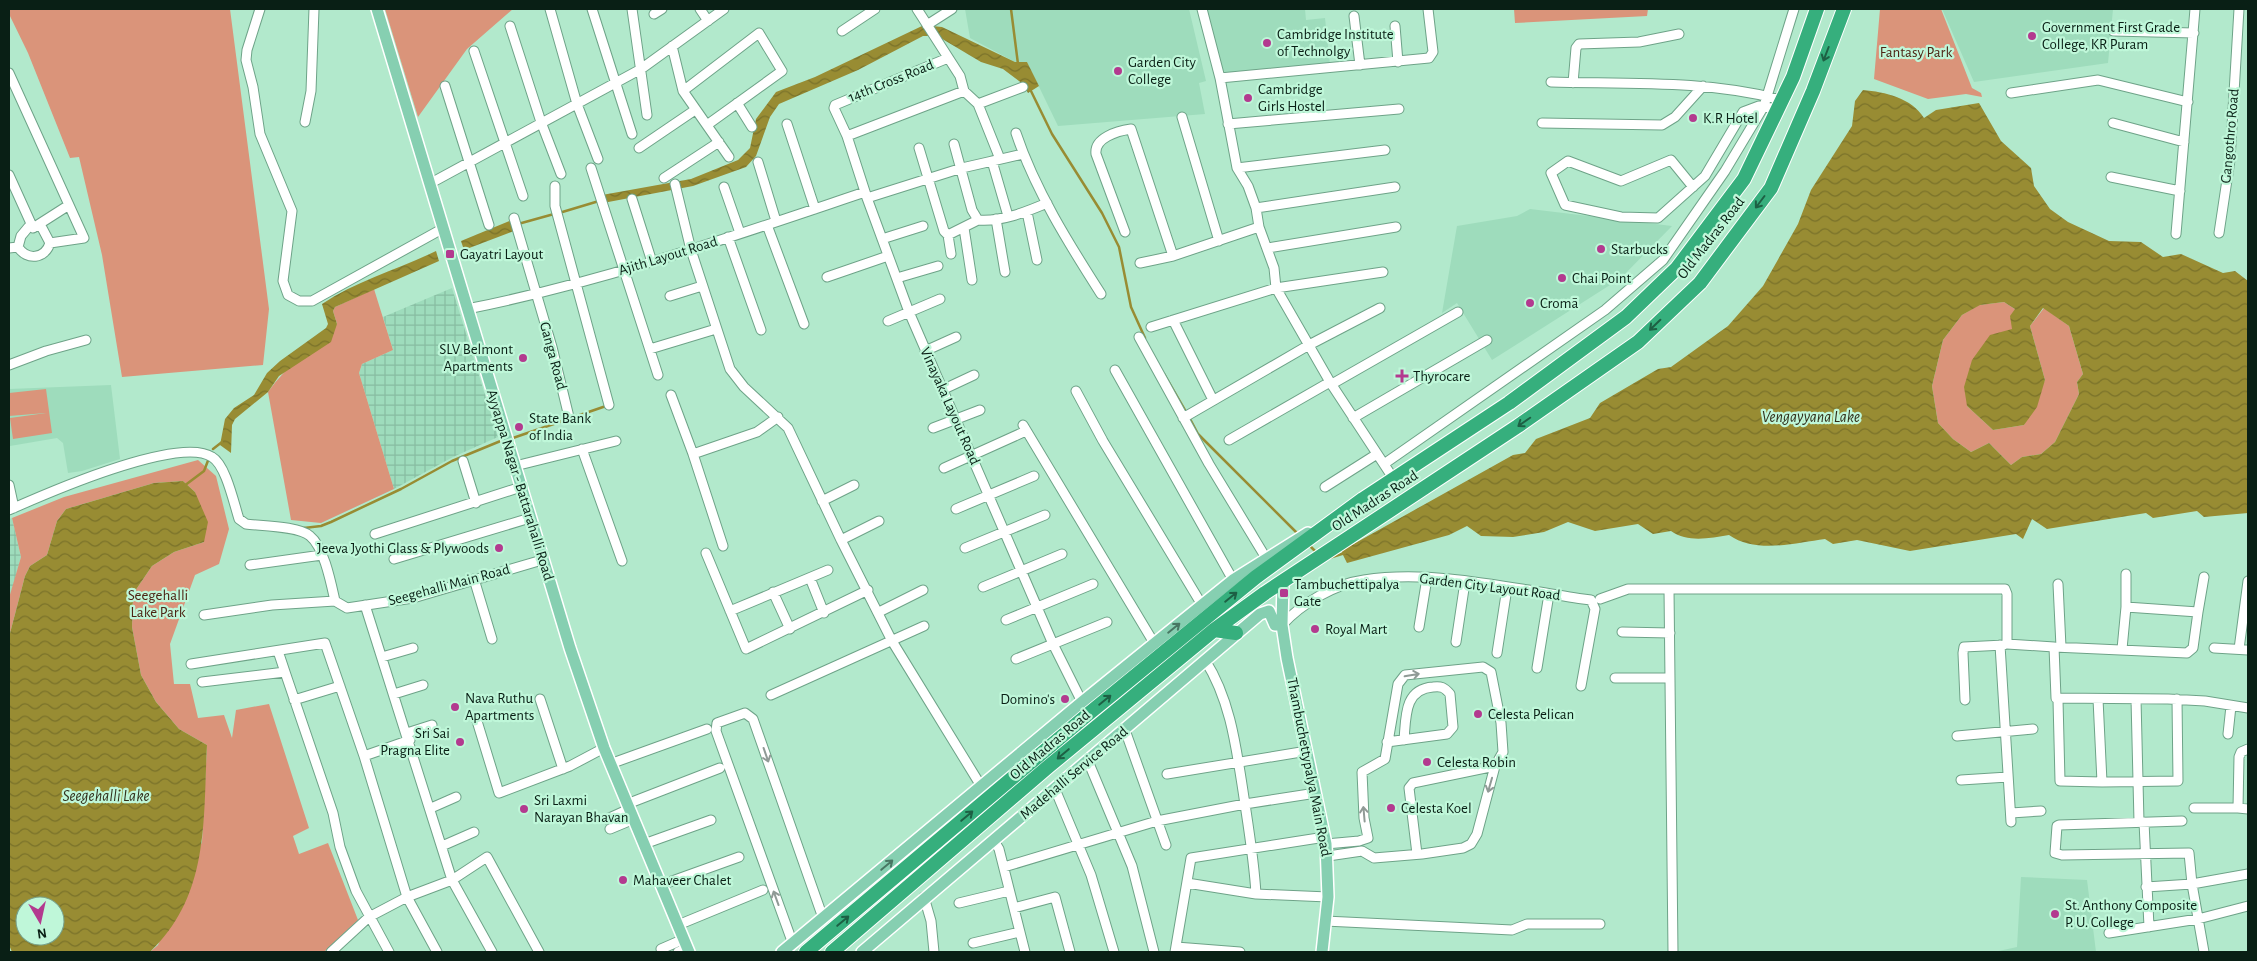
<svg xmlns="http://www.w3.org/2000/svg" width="2257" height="961" viewBox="0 0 2257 961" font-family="'Alegreya Sans',sans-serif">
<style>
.built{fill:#9edcbc}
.industrial{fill:url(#industrial-grid)}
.green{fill:#da947a}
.water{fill:url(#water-waves);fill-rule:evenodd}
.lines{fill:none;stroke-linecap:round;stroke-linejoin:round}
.stream{stroke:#988c33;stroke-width:2.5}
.minor-casing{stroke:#6ea388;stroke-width:11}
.major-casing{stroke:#fff;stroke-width:14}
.highway-casing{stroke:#fff;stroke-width:16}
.minor{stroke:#fff;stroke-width:9}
.major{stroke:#86cfb1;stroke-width:11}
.highway{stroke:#36af7d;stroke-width:14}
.oneway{stroke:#1d6044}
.oneway2{stroke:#487763}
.oneway3{stroke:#909a96}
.poi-dot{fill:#b33a8f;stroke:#bff7d9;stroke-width:2}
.labels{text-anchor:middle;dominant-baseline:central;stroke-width:4.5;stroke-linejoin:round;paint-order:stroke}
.poi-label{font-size:15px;fill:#091f15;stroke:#bff7d9;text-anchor:start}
.park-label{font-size:15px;fill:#4d2414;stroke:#bff7d9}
.street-label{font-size:15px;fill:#091f15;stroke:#bff7d9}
.water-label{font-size:16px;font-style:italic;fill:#312e1a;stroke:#bff7d9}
</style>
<defs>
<pattern id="industrial-grid" width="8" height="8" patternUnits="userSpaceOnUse" patternTransform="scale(1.25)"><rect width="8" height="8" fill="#9edcbc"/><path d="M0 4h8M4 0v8" fill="none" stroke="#87bca1"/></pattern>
<pattern id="water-waves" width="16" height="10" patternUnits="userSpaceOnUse" patternTransform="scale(1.25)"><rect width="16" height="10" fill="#988c33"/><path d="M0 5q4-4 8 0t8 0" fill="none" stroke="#7a722a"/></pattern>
</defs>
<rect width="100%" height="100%" fill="#b2e9cc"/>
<path class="built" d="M 965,9 L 1189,9 L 1206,81 L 1199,83 L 1205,114 L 1058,126 L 1027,62 L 1015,62 L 970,38 Z
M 1198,9 L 1305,9 L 1306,20 L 1325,18 L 1330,65 L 1215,79 Z
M 1942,9 L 2113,9 L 2108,63 L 1974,82 Z
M 1530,209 L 1672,226 L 1621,278 L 1492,360 L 1457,303 L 1442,313 L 1457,226 L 1517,216 Z
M 111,385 L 120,459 L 82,471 L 68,473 L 63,443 L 57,438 L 10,446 L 9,389 Z
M 2021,877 L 2087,880 L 2096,952 L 1994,952 L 2017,947 Z"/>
<path class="industrial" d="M 452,288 L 498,437 L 453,457 L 394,489 L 359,373 L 362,364 L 393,350 L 383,317 Z
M 12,518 L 21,557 L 9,601 L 9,519 Z"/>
<path class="green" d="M 9,9 L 230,9 L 269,309 L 263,365 L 122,377 L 102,255 L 79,157 L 70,158 L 28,53 L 9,14 Z
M 385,9 L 513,9 L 467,49 L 418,117 Z
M 1514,9 L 1648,9 L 1647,16 L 1515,23 Z
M 1880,9 L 1941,9 L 1972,88 L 1981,93 L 1982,97 L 1966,94 L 1928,99 L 1874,79 Z
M 374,289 L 393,350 L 362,364 L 359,373 L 394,489 L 321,523 L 291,520 L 268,392 C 286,366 314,346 337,324 L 333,311 L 335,307 Z
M 2004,302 L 2015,309 L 2012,329 L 1967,406 L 1993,430 L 2024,425 L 2045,380 L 2030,326 L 2044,308 L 2069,326 L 2083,374 L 2077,382 L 2079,394 L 2055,442 L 2041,454 L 2022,457 L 2011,465 L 1989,443 L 1971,452 L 1953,439 L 1938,423 L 1932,386 L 1943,340 L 1962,315 L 1979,305 Z
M 46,389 L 52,433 L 13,439 L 10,418 L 46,413 L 9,416 L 9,393 Z
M 198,460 L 216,476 L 229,529 L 219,564 L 195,575 L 170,644 L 174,684 L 190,684 L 198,718 L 224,715 L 232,738 L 236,710 L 269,704 L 309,828 L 293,836 L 299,854 L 328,843 L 358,920 L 324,952 L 150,952 L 158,945 L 202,842 L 207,745 L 179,729 L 156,702 L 141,675 L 132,627 L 133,594 L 152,566 L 174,552 L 204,542 L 195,492 L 183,481 L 154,483 L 66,509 L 57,521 L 47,555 L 30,566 L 25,576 L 9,637 L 9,598 L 21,557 L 12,518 L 64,497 Z"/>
<path class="water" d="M 922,26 L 929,36 L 923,36 L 858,70 L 779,104 L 770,117 L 756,156 L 746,167 L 693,186 L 603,203 L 602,195 L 691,179 L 738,160 L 750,148 L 756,119 L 776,92 L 815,77 Z
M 932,26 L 942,27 L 1015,62 L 1027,62 L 1039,86 L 1028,93 L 1023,84 L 1003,69 L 981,62 L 939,37 Z
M 1863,90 C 1885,92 1912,98 1924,118 L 1936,110 L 1979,103 L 2001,141 L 2031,168 L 2034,186 L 2050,209 L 2068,222 L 2109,241 L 2141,242 L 2163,257 L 2181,254 L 2223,273 L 2235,271 L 2248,281 L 2248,513 L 2204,517 L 2197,511 L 2153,518 L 2146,513 L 2047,529 L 2032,519 L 2023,539 L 2016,534 L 1910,551 L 1857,540 L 1833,544 L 1825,539 C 1795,543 1756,554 1729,535 C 1710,538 1688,543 1671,531 L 1653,534 L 1638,524 L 1595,531 L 1568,522 L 1544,532 L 1513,537 L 1481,536 L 1467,526 L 1449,535 L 1347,563 L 1341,551 L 1513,455 L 1525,453 L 1536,439 L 1590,418 L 1600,403 L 1658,369 L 1671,367 L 1728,326 L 1763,286 L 1798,224 L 1811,190 L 1852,126 L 1855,101 ZM 2004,302 L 2015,309 L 2010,316 L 2012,329 L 1990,335 L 1972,360 L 1964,387 L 1967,406 L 1993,430 L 2024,425 L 2037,407 L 2045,380 L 2030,326 L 2043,308 L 2069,326 L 2083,374 L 2077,382 L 2079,394 L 2055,442 L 2041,454 L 2022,457 L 2011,465 L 1989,443 L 1971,452 L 1953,439 L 1938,423 L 1932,386 L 1943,340 L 1962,315 L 1980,305 Z
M 512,220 L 514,231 L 464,250 L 461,241 Z
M 436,251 L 439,261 L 335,307 L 333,311 L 337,324 L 331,342 L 279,376 L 268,392 L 235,419 L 232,425 L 231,453 L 220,445 L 225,419 L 234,408 L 254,395 L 267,373 L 280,361 L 326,328 L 328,324 L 322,304 C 356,281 399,269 436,251 Z
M 183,481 L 195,492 L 208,522 L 204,542 L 174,552 L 152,566 L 133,594 L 132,627 L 141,675 L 156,702 L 179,729 L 207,745 C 203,820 210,895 150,952 L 12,952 L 9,945 L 9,637 L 25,576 L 30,566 L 47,555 L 57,521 L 66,509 L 154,483 ZM 25,906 L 55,906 L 55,936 L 25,936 Z"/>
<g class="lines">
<path class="stream" d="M 1011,9 L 1018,64
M 1030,89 L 1052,134 L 1102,213 L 1119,247 L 1131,307 L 1145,338
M 559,213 L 599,201
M 518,224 L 554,214
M 1164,374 L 1186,412
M 1189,417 L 1198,434 L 1299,535
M 510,439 L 606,406
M 213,449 L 222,442
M 184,486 L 204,471 L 209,458
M 304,528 L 321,526 L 331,522 L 401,489 L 452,461 L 503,440
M 1309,545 L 1317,553
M 1329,558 L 1345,553"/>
<g class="minor-casing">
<path id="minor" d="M 260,9 L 247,50 L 246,60 L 253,87 L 260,134 L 292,211 L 283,281 L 288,295 L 299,301 L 312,301 L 442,229
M 550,9 L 577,104 L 598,159
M 592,9 L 632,134
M 632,9 L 647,115
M 700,9 L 708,21
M 917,9 L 960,76 L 964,91
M 1202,9 L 1220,78 L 1237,168 L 1248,186 L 1256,208 L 1259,227 L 1274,268 L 1276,288 L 1330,382 L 1393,478
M 654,14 L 662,9
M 1354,16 L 1360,65
M 927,25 L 952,9
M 510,26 L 541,122 L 561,174
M 1395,26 L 1398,62
M 842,31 L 875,9
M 2113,31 L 2194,33
M 672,46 L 683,91 L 729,157
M 474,51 L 523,196
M 948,58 L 835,105 L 834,108 L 847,136 L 867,198 L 909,312 L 1053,644 L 1082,702
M 9,73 L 84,238 L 50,243 L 40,224
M 1220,78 L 1429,58 L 1433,52 L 1428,9
M 1551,82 C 1628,84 1707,80 1782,100
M 1573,83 L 1576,48 L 1579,44 L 1639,42 L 1679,34
M 445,86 L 489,225
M 683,91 L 759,33 L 782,71 L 707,125
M 2011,93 L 2098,80 L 2188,102
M 737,103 L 752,127
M 978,104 L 1000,159
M 1182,117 L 1219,241
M 305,122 L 311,91 L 314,9
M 1542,123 L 1662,125 L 1675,117 L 1703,86
M 2113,123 L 2184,142
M 787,124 L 815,209
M 1228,124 L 1399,109
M 1016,133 C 1035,190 1069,244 1101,294
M 847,136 L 964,91 L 978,104 L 1023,87
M 954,144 L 972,210 L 978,220 C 1001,222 1026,212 1047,203
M 639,148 L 695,110
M 919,148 L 944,231 L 948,235 L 951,254
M 992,161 L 1008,216
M 758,162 L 776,221
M 591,168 L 658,375
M 1237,168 L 1385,150
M 9,175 L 33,228 L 69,205
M 2111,177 L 2180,191
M 664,178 L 719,142
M 431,183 L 641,69 L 724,9
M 675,184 L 691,250 L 730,369 L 744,387 L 788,428 L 841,540 L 892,641 L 981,786
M 555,186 L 555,206 L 609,405
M 724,187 L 740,233
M 1693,187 L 1671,160 L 1621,181 L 1568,161 L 1551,173 L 1565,205 L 1621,217 L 1658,218 L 1705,176 L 1743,112 L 1759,106 L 1777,109
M 867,198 L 962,168 L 1023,154
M 632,199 L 652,262
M 1256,208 L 1395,187
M 1027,212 L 1037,260
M 514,218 L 552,347 L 569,417
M 996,219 L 1005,272
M 767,225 L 804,324
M 964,228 L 972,280
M 1125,232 L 1096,154 C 1094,138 1117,131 1131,129 L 1173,256
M 2219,233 L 2230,160 L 2239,9
M 2176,234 L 2195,9
M 948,235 L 978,220
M 728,237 L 761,330
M 882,239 L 923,226
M 18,247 C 27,261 45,259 50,243
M 9,248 L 18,247 L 21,236 L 31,224
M 1268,248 L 1396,227
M 1140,263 L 1173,256 L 1259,227
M 827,277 L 888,256
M 897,278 L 938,266
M 670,296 L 702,286
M 467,309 C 603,282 734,236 865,192
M 1173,320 L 1213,400
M 888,321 L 940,299
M 1151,327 L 1276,288 L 1383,272
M 1139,337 L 1209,464 L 1266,558
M 650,349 L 716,329
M 925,351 L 956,337
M 9,365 L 46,351 L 86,340
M 1115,370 L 1233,580
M 1332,384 L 1458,312
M 942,390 L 974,375
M 1076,391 L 1103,441 L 1202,605
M 671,395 L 693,454
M 1183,418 L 1309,345 L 1380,308
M 1353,418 L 1487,340
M 1023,425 L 1154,643
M 933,428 L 980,410
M 1229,440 L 1330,382
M 582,449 L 622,561
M 463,461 L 476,503
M 1384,464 L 1605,310 L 1663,260 L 1725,171 L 1764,106 L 1794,9
M 515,466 L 616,441
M 944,468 L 1026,431
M 9,485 L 14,508
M 1325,487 L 1377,454
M 822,501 L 854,485
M 956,509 L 1034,476
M 9,510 C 45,494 179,435 212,457 C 226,465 234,504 239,519 L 246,524 C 261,526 299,526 310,536 C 324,547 331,583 335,601 L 347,608 L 413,598 L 542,560
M 375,534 L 521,487
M 841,540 L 879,521
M 723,546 L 693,454 L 757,432 L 778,417
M 965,548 L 1045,515
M 706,553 L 746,649 L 868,590
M 394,559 L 530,518
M 250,565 L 322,555
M 810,578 L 824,613
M 474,579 L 492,639
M 2058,584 L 2061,647
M 983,587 L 1062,554
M 1669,589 L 1673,952
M 773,592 L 790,629
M 1600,599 L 1628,589 L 2005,589 L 2007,594 L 2007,644 L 2054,647 L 2056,698 L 2168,699 L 2205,701 L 2248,708
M 365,605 L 452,880 L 492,952
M 2126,607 L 2126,574
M 730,611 L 828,570
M 879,612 L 923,590
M 2198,612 L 2204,577
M 204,615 L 272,605 L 335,601
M 1006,620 L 1093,584
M 1282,625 C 1302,603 1335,584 1364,580 C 1434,569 1514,589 1583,599 L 1591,600 L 1595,609 L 1581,686
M 1419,627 L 1427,578
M 1622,632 L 1670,633
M 1456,642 L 1465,582
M 2000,645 L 2011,822
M 2054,647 L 2187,653 L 2193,648 L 2198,612 L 2126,607 L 2122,649
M 2214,648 L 2248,650
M 2239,649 L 2248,581
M 278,651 L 285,672
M 1497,653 L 1507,588
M 382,657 L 413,648
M 1016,659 L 1107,622
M 1205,660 C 1230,699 1236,746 1243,791 C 1248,825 1254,859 1256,894
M 191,664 L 325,643 L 364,756 L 407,897 L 437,952
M 1537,668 L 1549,594
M 1615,678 L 1669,678
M 202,682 L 285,672 L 333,813 L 340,847 L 356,891 L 389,952
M 394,694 L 423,685
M 771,695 L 924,626
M 540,699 L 563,769
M 2098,699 L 2102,782 L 2178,781 L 2177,699
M 2136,699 L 2139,822
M 294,700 L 340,686
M 1965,700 L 1963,653 L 1964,647 L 2004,645
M 2058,700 L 2060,781 L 2102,782
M 477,721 L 499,793 L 570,766 L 604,748
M 1125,730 L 1166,845
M 407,733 L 432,725
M 2228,734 L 2231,706
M 1957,736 L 2033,729
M 1387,742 L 1447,734 L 1453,727 L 1450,694 C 1444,687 1441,686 1433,687 C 1404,689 1406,717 1404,740
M 2248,749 L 2241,752 L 2239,757 L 2238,808 L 2248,809
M 364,756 L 410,740
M 1088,761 L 1132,866 L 1154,952
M 610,764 L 707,729
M 1167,774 L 1307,751
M 1961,780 L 2008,777
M 1055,789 L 1091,875 L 1114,952
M 627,804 L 720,768
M 431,808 L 456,797
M 2194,808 L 2238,808
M 2011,813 L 2041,811
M 607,819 L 629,809
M 2182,821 L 2059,825 L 2057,826 L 2055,853 L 2062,855 L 2189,853 L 2192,884 L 2204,952
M 2144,822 L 2149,927
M 610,829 L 634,819
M 993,839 L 999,849 L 1025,952
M 644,844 L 711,820
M 1326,844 L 1359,841 L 1368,838 L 1364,818 L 1362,772 L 1385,759 L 1398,684 L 1405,675 L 1483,667 L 1491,672 L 1501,723 L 1503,752 L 1495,766 L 1477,834 L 1471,844 L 1463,848 L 1422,854 L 1374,858 L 1362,851 L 1328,856
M 442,846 L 474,832
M 1417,854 L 1409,788 L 1413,783 L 1495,766
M 1004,867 L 1157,821 L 1245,804 L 1316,793
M 1187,883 L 1256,894 L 1328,897
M 661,885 L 739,857
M 2146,887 L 2192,884 L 2248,874
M 924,897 L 931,921 L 934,952
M 959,903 L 1009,891
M 1014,908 L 1055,897 L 1070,952
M 1325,921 L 1512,930 L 1527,924 L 1600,924
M 678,925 L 763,890
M 2109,933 L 2198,919 L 2248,906
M 973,943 L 1020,932
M 793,944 L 716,731 L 717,723 L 745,713 L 753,719 L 823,918
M 1176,947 L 1240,952
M 661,949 L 684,939
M 331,952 L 369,917 L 407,897 L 452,880 L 487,857 L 539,952
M 678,952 L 688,948
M 1175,952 L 1191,858 L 1325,837"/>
</g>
<g class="major-casing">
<path id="major" d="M 377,9 L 570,648 L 604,748 L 689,952
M 1283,581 L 1282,625 L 1287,658 L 1326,844 L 1328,897 L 1322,952
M 782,952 L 1082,702 L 1202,605 L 1233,580 L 1308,533
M 862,952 L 1260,614 L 1269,611 L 1275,625 L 1282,625"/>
</g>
<g class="highway-casing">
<path id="highway" d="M 1214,630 L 1236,633
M 806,952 L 1087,715 L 1256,577 L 1363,499 L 1509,403 L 1626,317 L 1677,268 L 1744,179 L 1793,77 L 1817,9
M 832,952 L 1049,766 L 1214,630 L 1265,593 L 1518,426 L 1638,342 L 1700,283 L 1771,188 L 1813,91 L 1844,9"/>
</g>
<use href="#minor" class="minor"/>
<use href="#major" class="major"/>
<use href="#highway" class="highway"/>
</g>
<defs><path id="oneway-shaft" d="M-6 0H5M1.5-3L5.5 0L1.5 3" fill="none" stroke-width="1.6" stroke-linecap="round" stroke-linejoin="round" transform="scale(1.25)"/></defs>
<g class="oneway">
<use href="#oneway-shaft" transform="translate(1826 54) rotate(111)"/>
<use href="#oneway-shaft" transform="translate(1760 202) rotate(127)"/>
<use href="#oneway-shaft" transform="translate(1655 325) rotate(136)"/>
<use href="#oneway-shaft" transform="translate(1524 422) rotate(145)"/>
<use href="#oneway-shaft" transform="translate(1231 597) rotate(-39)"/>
<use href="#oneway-shaft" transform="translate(1105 700) rotate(-39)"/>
<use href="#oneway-shaft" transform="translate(1063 754) rotate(140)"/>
<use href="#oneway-shaft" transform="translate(967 816) rotate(-40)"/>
<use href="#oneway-shaft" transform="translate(843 921) rotate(-40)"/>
</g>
<g class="oneway2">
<use href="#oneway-shaft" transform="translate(1174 628) rotate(-39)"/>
<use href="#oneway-shaft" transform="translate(887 865) rotate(-40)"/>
</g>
<g class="oneway3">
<use href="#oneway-shaft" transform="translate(1412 675) rotate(-10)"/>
<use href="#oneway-shaft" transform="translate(766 755) rotate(71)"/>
<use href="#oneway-shaft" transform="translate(1490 785) rotate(106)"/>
<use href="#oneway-shaft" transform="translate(1364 814) rotate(-95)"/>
<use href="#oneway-shaft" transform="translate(776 898) rotate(-110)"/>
</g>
<g class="poi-dot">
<circle cx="2032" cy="36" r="5"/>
<circle cx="1267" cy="43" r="5"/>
<circle cx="1118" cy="71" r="5"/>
<circle cx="1248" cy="98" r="5"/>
<circle cx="1693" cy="118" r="5"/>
<circle cx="1601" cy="249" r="5"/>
<rect x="445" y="249" width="10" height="10" rx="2.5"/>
<circle cx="1562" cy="278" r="5"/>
<circle cx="1530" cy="303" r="5"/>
<circle cx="523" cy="358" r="5"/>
<path d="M1399.5 368.5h5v5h5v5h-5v5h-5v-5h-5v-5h5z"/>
<circle cx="519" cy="427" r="5"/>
<circle cx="499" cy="548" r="5"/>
<rect x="1279" y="588" width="10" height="10" rx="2.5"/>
<circle cx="1315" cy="629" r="5"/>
<circle cx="1065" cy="699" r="5"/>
<circle cx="455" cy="707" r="5"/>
<circle cx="1478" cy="714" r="5"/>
<circle cx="460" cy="742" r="5"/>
<circle cx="1427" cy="762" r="5"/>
<circle cx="1391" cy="808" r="5"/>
<circle cx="524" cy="809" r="5"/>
<circle cx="623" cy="880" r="5"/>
<circle cx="2055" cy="914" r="5"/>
</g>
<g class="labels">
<g class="poi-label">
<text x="2042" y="27">Government First Grade<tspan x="2042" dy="17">College, KR Puram</tspan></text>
<text x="1277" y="34">Cambridge Institute<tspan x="1277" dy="17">of Technolgy</tspan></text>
<text x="1128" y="62">Garden City<tspan x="1128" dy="17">College</tspan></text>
<text x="1258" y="89">Cambridge<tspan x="1258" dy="17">Girls Hostel</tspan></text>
<text x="1703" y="118">K.R Hotel</text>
<text x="1611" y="249">Starbucks</text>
<text x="460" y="254">Gayatri Layout</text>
<text x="1572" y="278">Chai Point</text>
<text x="1540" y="303">Cromā</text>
<text x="513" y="349" text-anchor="end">SLV Belmont<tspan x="513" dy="17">Apartments</tspan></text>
<text x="1413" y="376">Thyrocare</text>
<text x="529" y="418">State Bank<tspan x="529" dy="17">of India</tspan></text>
<text x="489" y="548" text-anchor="end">Jeeva Jyothi Glass &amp; Plywoods</text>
<text x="1294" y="584">Tambuchettipalya<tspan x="1294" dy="17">Gate</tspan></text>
<text x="1325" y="629">Royal Mart</text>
<text x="465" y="698">Nava Ruthu<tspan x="465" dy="17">Apartments</tspan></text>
<text x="1055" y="699" text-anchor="end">Domino's</text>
<text x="1488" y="714">Celesta Pelican</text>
<text x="450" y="733" text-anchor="end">Sri Sai<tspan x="450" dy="17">Pragna Elite</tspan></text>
<text x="1437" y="762">Celesta Robin</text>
<text x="534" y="800">Sri Laxmi<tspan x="534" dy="17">Narayan Bhavan</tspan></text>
<text x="1401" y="808">Celesta Koel</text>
<text x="633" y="880">Mahaveer Chalet</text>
<text x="2065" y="905">St. Anthony Composite<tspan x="2065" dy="17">P. U. College</tspan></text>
</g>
<g class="park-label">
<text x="1916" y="52">Fantasy Park</text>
<text x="158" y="595">Seegehalli<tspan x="158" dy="17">Lake Park</tspan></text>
</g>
<g class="street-label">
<text transform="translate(891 81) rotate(-22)">14th Cross Road</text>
<text transform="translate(2230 136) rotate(-85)">Gangothro Road</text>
<text transform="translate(1711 238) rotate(-52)">Old Madras Road</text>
<text transform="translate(668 256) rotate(-17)">Ajith Layout Road</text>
<text transform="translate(553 356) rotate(75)">Ganga Road</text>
<text transform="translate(950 406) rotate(66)">Vinayaka Layout Road</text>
<text transform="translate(520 485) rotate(73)">Ayyappa Nagar - Battarahalli Road</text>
<text transform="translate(1375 501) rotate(-33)">Old Madras Road</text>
<text transform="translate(449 585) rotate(-15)">Seegehalli Main Road</text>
<text transform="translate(1490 587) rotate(7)">Garden City Layout Road</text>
<text transform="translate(1050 745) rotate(-40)">Old Madras Road</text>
<text transform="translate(1309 767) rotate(79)">Thambuchettypalya Main Road</text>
<text transform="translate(1074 773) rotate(-40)">Madehalli Service Road</text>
</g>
<g class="water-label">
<text x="1811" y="417">Vengayyana Lake</text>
<text x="106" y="796">Seegehalli Lake</text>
</g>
</g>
<rect width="2257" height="961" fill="none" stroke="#091f15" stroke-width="20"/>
<g transform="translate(40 921) rotate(171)"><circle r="24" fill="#bff7d9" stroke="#76a18b"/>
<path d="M0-4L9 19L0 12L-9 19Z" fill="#b33a8f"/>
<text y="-8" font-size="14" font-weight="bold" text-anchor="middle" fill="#091f15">N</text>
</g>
</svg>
